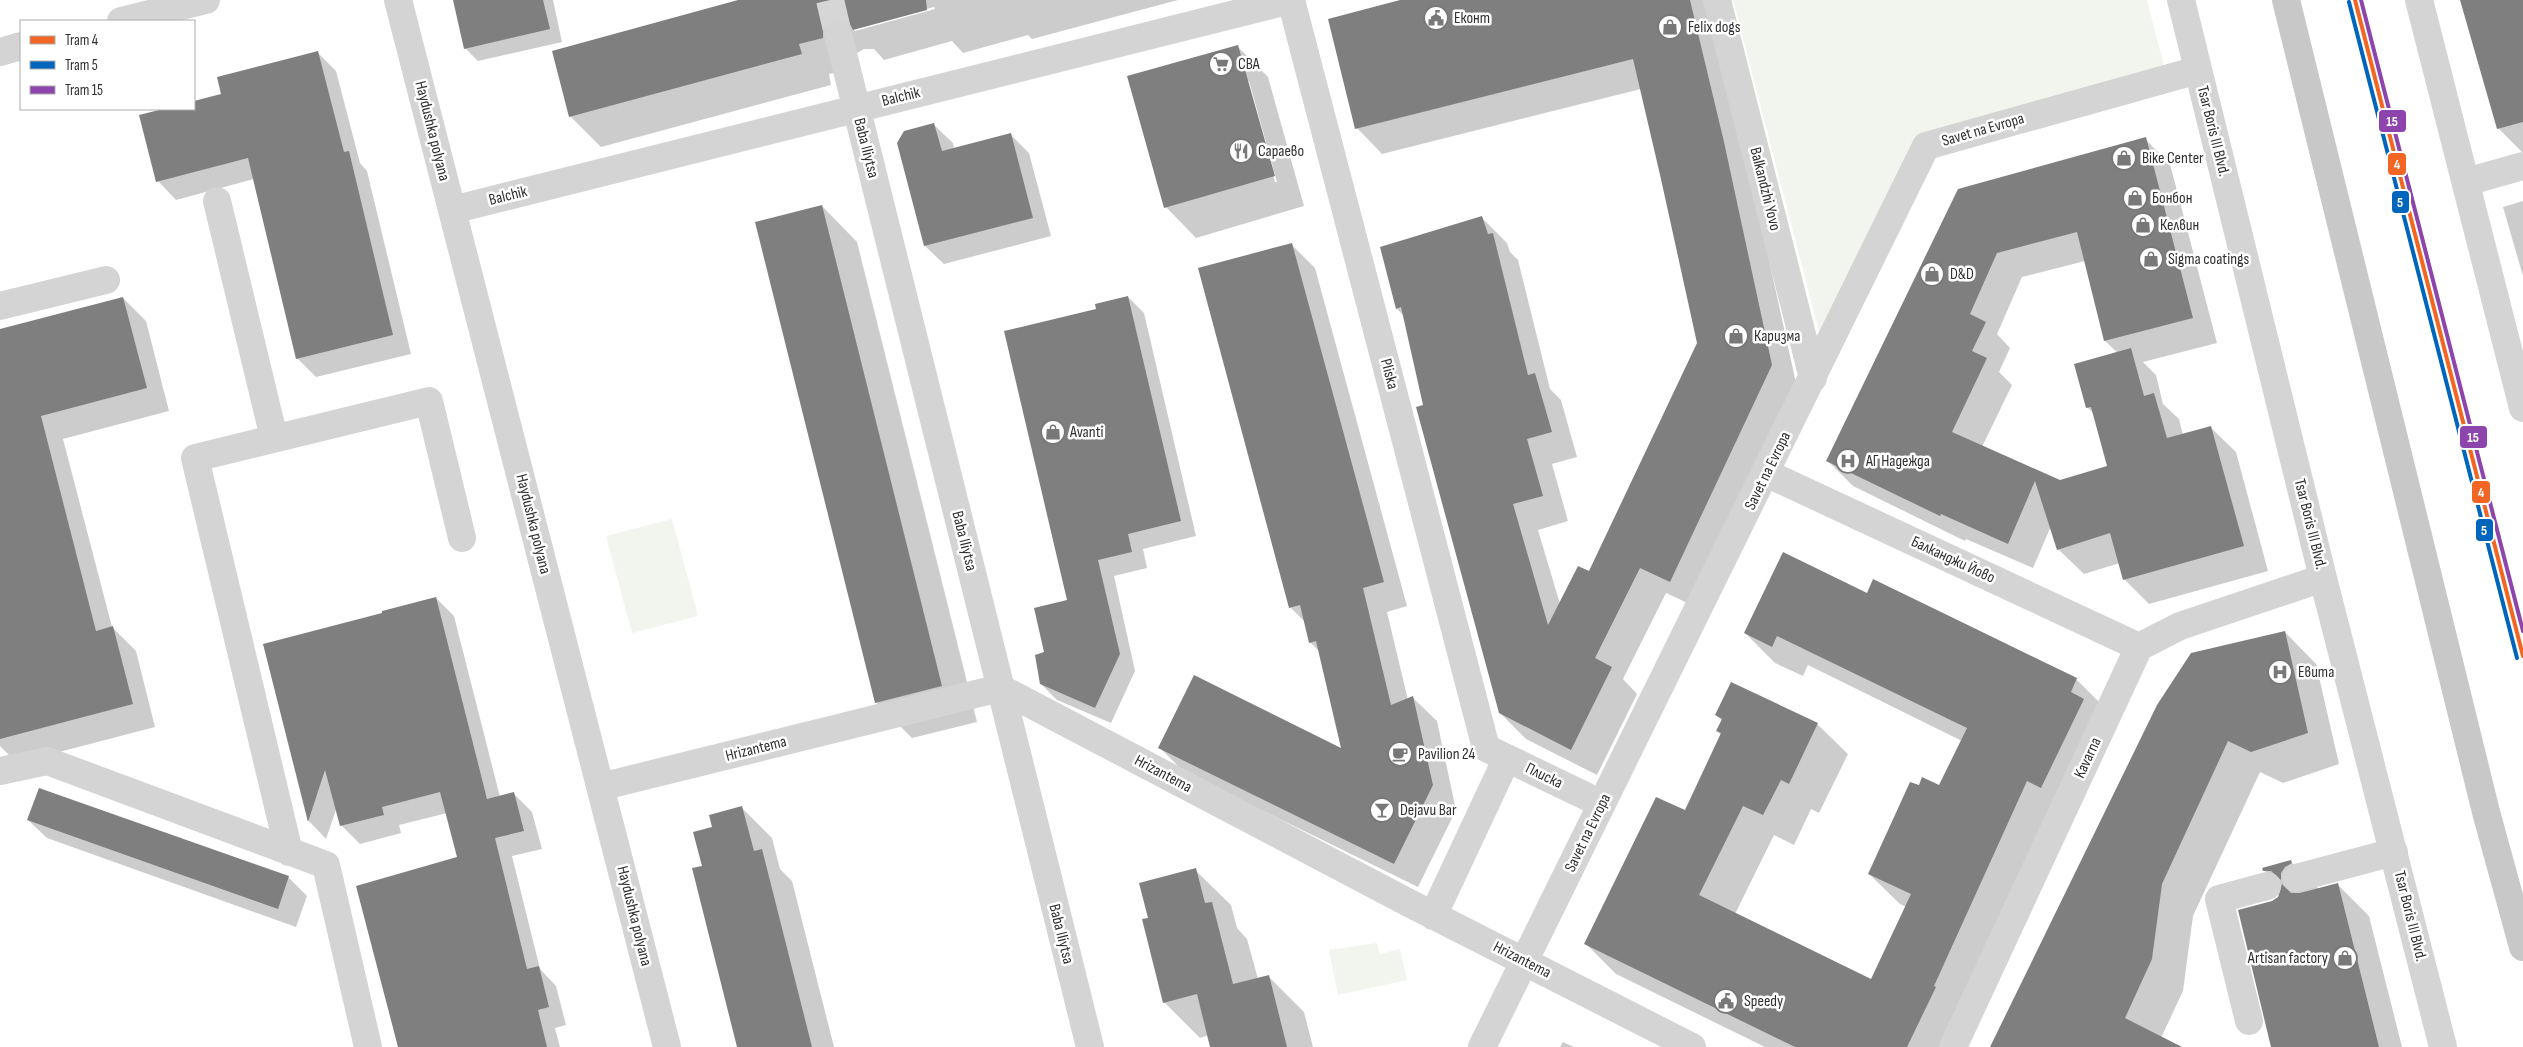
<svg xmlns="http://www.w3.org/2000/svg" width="2523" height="1047" viewBox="0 0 2523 1047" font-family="'Sofia Sans Condensed',sans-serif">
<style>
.green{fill:#f2f5ed}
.shadow{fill:#0003;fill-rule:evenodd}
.building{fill:#7f7f7f}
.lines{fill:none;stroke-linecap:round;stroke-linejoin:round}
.minor-tunnel{stroke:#d6d6d6;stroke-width:28;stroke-dasharray:28 14;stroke-linecap:butt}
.minor{stroke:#d4d4d4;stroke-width:28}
.major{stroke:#c8c8c8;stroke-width:28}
.tram-1-casing{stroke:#fff;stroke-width:8}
.tram-2-casing{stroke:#fff;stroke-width:8}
.tram-3-casing{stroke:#fff;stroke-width:8}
.tram-1{stroke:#f26522;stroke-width:4}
.tram-2{stroke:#0065bd;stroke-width:4}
.tram-3{stroke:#8e44ad;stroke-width:4}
.labels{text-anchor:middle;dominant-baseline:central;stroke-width:5;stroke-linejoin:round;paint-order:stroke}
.poi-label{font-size:16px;fill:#303030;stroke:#fff;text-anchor:start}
.street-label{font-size:16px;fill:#303030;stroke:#fff}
.line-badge{stroke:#fff;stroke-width:2}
.badge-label{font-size:14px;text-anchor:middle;font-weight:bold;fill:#fff}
</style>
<rect width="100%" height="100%" fill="#fff"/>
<path class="green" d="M 1733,0 L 2147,0 L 2165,70 L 1916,136 L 1819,331 Z
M 672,519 L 698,616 L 632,633 L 606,536 Z
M 1377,943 L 1380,954 L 1400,949 L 1407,980 L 1338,995 L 1329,950 Z"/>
<path class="shadow" d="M 454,0 L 553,0 L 562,42 L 478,61 L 465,48 Z
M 740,0 L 1178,0 L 1032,39 L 1028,35 L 963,53 L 952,41 L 884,60 L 874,49 L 864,49 L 857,53 L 853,60 L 853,68 L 829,74 L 831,85 L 601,147 L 571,117 L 553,51 ZM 934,7 L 935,9 L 855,31 L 853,29 Z
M 1406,0 L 1708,0 L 1749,169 L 1798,392 L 1696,607 L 1666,593 L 1623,679 L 1637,694 L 1597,775 L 1526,739 L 1500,713 L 1404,316 L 1397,309 L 1481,217 L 1507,243 L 1510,252 L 1518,260 L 1550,389 L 1561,400 L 1577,457 L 1552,464 L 1568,521 L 1538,530 L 1560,604 L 1590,573 L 1698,343 L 1641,89 L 1382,154 L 1357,128 Z
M 2462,0 L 2523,0 L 2523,153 L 2498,128 Z
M 1237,46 L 1268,77 L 1304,206 L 1196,238 L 1166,207 ZM 1247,81 L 1249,81 L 1277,182 L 1275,182 Z
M 318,53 L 336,71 L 360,163 L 367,171 L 411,354 L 316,377 L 297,358 L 254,179 L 176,200 L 158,181 L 141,116 L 168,109 L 194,109 L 194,102 L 222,95 Z
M 934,125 L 953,143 L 954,149 L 1010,134 L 1029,153 L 1051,236 L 944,264 L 925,246 Z
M 2145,139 L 2170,164 L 2217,343 L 2143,362 L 2156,375 L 2163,404 L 2179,419 L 2183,435 L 2210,427 L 2236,452 L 2268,571 L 2149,604 L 2124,579 L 2120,563 L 2084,574 L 2058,549 L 2051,526 L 2033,568 L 1966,539 L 1965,541 L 1853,486 L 1828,461 L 1959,190 ZM 2085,261 L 2105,341 L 2118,353 L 2087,407 L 2095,415 L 2109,466 L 2060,482 L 1982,447 L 2012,385 L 1999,372 L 2010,348 L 1997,334 L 2022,277 Z
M 2523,201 L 2523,276 L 2503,207 Z
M 822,206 L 857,242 L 977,722 L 912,738 L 876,702 Z
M 1291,244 L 1315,268 L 1407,606 L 1387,612 L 1408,700 L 1413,698 L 1437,721 L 1456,810 L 1418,887 L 1184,772 L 1160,748 L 1343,750 L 1320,652 L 1310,642 L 1305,622 L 1290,607 Z
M 1128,297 L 1144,313 L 1196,536 L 1143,549 L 1147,568 L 1114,576 L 1135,671 L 1111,723 L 1057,700 L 1041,684 L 1045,653 L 1068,601 L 1098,310 Z
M 123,298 L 146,321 L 169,411 L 63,439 L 112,627 L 136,651 L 155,727 L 17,763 L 0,746 L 0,330 Z
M 1867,594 L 2076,679 L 2107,710 L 1952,1047 L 1765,1047 L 1616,974 L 1586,944 L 1685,812 L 1721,735 L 1717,731 L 1722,721 L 1717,715 L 1817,724 L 1848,754 L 1819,813 L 1811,809 L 1794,845 L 1774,835 L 1735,914 L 1872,981 L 1906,907 L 1900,904 L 1869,874 L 1920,787 L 1940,787 L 1962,741 L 1808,665 L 1803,676 L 1775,663 L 1745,633 Z
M 436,598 L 454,616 L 500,797 L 514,794 L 532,812 L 542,849 L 512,856 L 540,969 L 556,986 L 566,1025 L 555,1028 L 560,1047 L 400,1047 L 459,858 L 447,813 L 399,825 L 401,833 L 360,844 L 342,826 L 337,807 L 326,839 L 309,821 L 264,645 L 384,614 Z
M 2285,632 L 2316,664 L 2339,764 L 2283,783 L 2260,772 L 2193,916 L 2183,991 L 2161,1038 L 2180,1047 L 1992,1047 Z
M 39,789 L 289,878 L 307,896 L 296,927 L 47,838 L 28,820 Z
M 742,808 L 772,838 L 780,869 L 792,881 L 834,1047 L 738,1047 L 703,867 L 714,828 Z
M 2291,862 L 2319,889 L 2337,884 L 2369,916 L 2402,1047 L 2272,1047 L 2272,902 L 2279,897 L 2282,889 L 2264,870 Z
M 1195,870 L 1231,905 L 1237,928 L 1247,939 L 1258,979 L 1268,976 L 1304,1012 L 1313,1047 L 1212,1047 L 1209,1035 L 1200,1038 L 1164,1002 L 1150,919 Z
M 1563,1042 L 1574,1047 L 1560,1047 Z"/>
<path class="building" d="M 453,0 L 543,0 L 550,29 L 464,49 Z
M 738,0 L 926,0 L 927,10 L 853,30 L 850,24 L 843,19 L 834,19 L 827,23 L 823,29 L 823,38 L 799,44 L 802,54 L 569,117 L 552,51 Z
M 1400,0 L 1690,0 L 1724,142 L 1772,365 L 1670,582 L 1640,568 L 1595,658 L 1612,667 L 1571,750 L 1499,713 L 1416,407 L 1423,405 L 1401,307 L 1396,309 L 1380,247 L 1482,216 L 1488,234 L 1493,233 L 1528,375 L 1535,373 L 1552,432 L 1527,439 L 1543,496 L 1513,504 L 1548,625 L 1578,566 L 1589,571 L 1697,343 L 1661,179 L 1633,59 L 1355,129 L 1328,19 Z
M 2460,0 L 2523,0 L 2523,122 L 2497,129 Z
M 1238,45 L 1275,176 L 1164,208 L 1127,76 Z
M 318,51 L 344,152 L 349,151 L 393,335 L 296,359 L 248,158 L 156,182 L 139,115 L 163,109 L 194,109 L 194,101 L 221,94 L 217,77 Z
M 934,123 L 942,151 L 1011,133 L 1033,218 L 924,246 L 897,143 L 904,131 Z
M 2146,137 L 2193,318 L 2104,341 L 2077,232 L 1997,253 L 1970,314 L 1986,322 L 1972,351 L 1987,358 L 1952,432 L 2060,480 L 2107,466 L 2091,407 L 2086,408 L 2074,364 L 2131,348 L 2144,396 L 2154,393 L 2167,438 L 2211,426 L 2244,546 L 2123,580 L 2110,533 L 2057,550 L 2035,481 L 2008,544 L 1941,514 L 1940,516 L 1826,461 L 1958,189 Z
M 822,205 L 942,686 L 875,703 L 755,222 Z
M 1292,243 L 1384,582 L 1363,588 L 1391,705 L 1413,696 L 1433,785 L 1394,864 L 1158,748 L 1194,675 L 1341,748 L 1316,641 L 1309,643 L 1300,605 L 1289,608 L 1198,268 Z
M 1128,296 L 1181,521 L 1128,534 L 1132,552 L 1098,560 L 1120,654 L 1095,708 L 1040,684 L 1035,655 L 1044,652 L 1034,608 L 1067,600 L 1004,331 L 1096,309 L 1095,304 Z
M 123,297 L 147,388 L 41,416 L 96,631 L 113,626 L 133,704 L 0,739 L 0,329 Z
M 1783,552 L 1867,593 L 1873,579 L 1976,629 L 2077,678 L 2071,692 L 2084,699 L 2041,788 L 2027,781 L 1934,986 L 1936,987 L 1907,1047 L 1795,1047 L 1584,944 L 1656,797 L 1685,810 L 1721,733 L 1716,731 L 1722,719 L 1715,715 L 1731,682 L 1818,723 L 1789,784 L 1781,780 L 1763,815 L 1743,806 L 1699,895 L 1871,979 L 1911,894 L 1868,874 L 1910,782 L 1919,785 L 1922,777 L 1939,785 L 1967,728 L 1777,636 L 1772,647 L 1744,633 Z
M 436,597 L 487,799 L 514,792 L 524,831 L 495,838 L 527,969 L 539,966 L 549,1007 L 538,1010 L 547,1047 L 398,1047 L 356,886 L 457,857 L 440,792 L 382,807 L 384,815 L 340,826 L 325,770 L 308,822 L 263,644 L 382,613 L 382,611 Z
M 2285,631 L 2308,733 L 2251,752 L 2228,741 L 2162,884 L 2152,959 L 2125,1018 L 2182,1047 L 1990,1047 L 2157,705 L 2191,653 Z
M 39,788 L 289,876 L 278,909 L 27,820 Z
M 742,806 L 754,851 L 762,849 L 812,1047 L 737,1047 L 692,868 L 702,866 L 693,832 L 712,827 L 709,815 Z
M 2291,860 L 2292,863 L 2285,867 L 2281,873 L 2281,880 L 2271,871 L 2263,871 L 2262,868 Z
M 1196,868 L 1205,903 L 1212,902 L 1233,984 L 1269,975 L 1287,1047 L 1210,1047 L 1197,994 L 1163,1003 L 1142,919 L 1148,918 L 1139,883 Z
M 2338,883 L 2379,1047 L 2271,1047 L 2238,910 L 2272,901 L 2278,897 L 2282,884 L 2291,893 L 2300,893 Z"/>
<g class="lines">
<path class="minor-tunnel" d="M 830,0 L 838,34"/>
<path class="minor" d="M 398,0 L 667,1047
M 1291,0 L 1486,748 L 1602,804
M 1717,0 L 1813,378
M 2181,0 L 2323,578 L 2443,1047
M 2419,0 L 2523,408
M 121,21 L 206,0
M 838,34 L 1090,1047
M 0,52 L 21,46
M 2466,182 L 2523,166
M 217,201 L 274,438
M 452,210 L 1291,0
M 0,306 L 106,280
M 1766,473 L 2139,647
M 0,771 L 47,761 L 326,865 L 368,1047
M 600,787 L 1000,688 L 1409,903 L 1692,1047
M 289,852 L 195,458 L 429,401 L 462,538
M 2296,878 L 2394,852
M 1433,916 L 1507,758
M 2249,1021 L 2219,899 L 2267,886
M 1482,1047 L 1926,146 L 2198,70
M 1953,1047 L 2139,647 L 2180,626 L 2323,578"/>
<path class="major" d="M 2286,0 L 2486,812 L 2523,947"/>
<g class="tram-1-casing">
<path id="tram-1" d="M 2355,0 L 2523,656"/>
</g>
<g class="tram-2-casing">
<path id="tram-2" d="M 2349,2 L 2517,658"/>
</g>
<g class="tram-3-casing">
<path id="tram-3" d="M 2361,0 L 2523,631"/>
</g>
<use href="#tram-1" class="tram-1"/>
<use href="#tram-2" class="tram-2"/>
<use href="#tram-3" class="tram-3"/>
</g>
<defs>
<g id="civic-ring" transform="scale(1.25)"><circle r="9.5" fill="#fff" stroke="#787878" stroke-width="1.5"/><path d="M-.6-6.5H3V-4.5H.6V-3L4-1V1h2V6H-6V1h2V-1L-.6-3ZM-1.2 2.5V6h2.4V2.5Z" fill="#787878"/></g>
<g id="shop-ring" transform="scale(1.25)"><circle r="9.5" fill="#fff" stroke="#787878" stroke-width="1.5"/><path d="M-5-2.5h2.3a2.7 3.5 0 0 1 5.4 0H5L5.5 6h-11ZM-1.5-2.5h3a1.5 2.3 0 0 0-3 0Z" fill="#787878"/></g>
<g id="supermarket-ring" transform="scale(1.25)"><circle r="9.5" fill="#fff" stroke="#787878" stroke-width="1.5"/><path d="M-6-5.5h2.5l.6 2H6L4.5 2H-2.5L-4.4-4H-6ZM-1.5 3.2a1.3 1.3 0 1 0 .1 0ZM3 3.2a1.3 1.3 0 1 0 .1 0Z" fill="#787878"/></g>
<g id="restaurant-ring" transform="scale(1.25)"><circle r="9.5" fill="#fff" stroke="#787878" stroke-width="1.5"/><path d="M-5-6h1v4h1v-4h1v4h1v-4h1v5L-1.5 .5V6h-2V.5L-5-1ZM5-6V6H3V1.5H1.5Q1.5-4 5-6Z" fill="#787878"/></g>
<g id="hospital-ring" transform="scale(1.25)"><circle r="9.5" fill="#fff" stroke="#787878" stroke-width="1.5"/><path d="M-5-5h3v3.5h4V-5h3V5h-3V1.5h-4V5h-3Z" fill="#787878"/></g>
<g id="cafe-ring" transform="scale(1.25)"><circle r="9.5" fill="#fff" stroke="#787878" stroke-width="1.5"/><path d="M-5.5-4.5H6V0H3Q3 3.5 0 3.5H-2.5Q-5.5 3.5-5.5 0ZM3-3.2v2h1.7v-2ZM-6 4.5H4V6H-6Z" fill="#787878"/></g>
<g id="bar-ring" transform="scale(1.25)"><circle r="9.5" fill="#fff" stroke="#787878" stroke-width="1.5"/><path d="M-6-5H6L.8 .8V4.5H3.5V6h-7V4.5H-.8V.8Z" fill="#787878"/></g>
</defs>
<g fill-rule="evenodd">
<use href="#civic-ring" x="1436" y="18"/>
<use href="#shop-ring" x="1670" y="27"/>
<use href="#supermarket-ring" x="1221" y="64"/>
<use href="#restaurant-ring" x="1241" y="151"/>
<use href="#shop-ring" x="2124" y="158"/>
<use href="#shop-ring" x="2135" y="198"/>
<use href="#shop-ring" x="2143" y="225"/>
<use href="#shop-ring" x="2151" y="259"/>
<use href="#shop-ring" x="1932" y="274"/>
<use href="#shop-ring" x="1736" y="336"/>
<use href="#shop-ring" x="1053" y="432"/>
<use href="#hospital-ring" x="1848" y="461"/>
<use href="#hospital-ring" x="2280" y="672"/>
<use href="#cafe-ring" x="1400" y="754"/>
<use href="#bar-ring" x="1382" y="810"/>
<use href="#shop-ring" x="2345" y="958"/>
<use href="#civic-ring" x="1726" y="1001"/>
</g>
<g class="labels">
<g class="poi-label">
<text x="1454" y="18">Еконт</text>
<text x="1688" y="27">Felix dogs</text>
<text x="1238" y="64">CBA</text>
<text x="1258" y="151">Сараево</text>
<text x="2142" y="158">Bike Center</text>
<text x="2152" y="198">Бонбон</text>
<text x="2160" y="225">Келвин</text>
<text x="2168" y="259">Sigma coatings</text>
<text x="1950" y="274">D&amp;D</text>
<text x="1754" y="336">Каризма</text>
<text x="1070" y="432">Avanti</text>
<text x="1866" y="461">АГ Надежда</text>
<text x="2298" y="672">Евита</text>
<text x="1418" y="754">Pavilion 24</text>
<text x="1400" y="810">Dejavu Bar</text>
<text x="2328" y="958" text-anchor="end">Artisan factory</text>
<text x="1744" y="1001">Speedy</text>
</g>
<g class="street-label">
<text transform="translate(901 97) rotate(-14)">Balchik</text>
<text transform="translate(1983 130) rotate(-16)">Savet na Evropa</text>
<text transform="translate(432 131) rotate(76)">Haydushka polyana</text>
<text transform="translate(2213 131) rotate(76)">Tsar Boris III Blvd.</text>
<text transform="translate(866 148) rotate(76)">Baba Iliytsa</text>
<text transform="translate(1765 189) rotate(76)">Balkandzhi Yovo</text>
<text transform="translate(508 196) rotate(-14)">Balchik</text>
<text transform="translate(1389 374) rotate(75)">Pliska</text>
<text transform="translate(1768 471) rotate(-64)">Savet na Evropa</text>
<text transform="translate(533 524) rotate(76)">Haydushka polyana</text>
<text transform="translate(2310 524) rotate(76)">Tsar Boris III Blvd.</text>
<text transform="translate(964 541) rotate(76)">Baba Iliytsa</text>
<text transform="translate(1953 560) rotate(25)">Балканджи Йово</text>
<text transform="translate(756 749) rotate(-14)">Hrizantema</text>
<text transform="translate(2088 758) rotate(-65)">Kavarna</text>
<text transform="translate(1163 774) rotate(28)">Hrizantema</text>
<text transform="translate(1544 776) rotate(26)">Плиска</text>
<text transform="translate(1588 833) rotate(-64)">Savet na Evropa</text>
<text transform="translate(634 916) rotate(76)">Haydushka polyana</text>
<text transform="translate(2410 916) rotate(76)">Tsar Boris III Blvd.</text>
<text transform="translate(1061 934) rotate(76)">Baba Iliytsa</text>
<text transform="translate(1522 960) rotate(27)">Hrizantema</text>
</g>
</g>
<g class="line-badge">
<rect x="2378" y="109" width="29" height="24" rx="5" fill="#8e44ad"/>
<rect x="2387" y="152" width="20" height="24" rx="5" fill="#f26522"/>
<rect x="2391" y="190" width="19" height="24" rx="5" fill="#0065bd"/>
<rect x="2459" y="425" width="29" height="24" rx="5" fill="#8e44ad"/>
<rect x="2471" y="480" width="20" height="24" rx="5" fill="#f26522"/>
<rect x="2475" y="518" width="19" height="24" rx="5" fill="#0065bd"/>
</g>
<g class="badge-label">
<text x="2392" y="126">15</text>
<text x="2397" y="169">4</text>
<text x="2400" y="207">5</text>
<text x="2473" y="442">15</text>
<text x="2481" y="497">4</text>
<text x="2484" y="535">5</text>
</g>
<rect x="20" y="20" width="175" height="90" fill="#ffffff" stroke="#acacac"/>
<rect x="30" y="36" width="25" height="8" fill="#f26522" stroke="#acacac"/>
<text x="65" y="45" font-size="15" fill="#303030">Tram 4</text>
<rect x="30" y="61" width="25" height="8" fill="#0065bd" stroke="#acacac"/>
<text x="65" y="70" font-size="15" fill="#303030">Tram 5</text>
<rect x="30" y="86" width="25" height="8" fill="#8e44ad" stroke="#acacac"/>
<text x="65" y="95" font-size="15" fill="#303030">Tram 15</text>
</svg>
